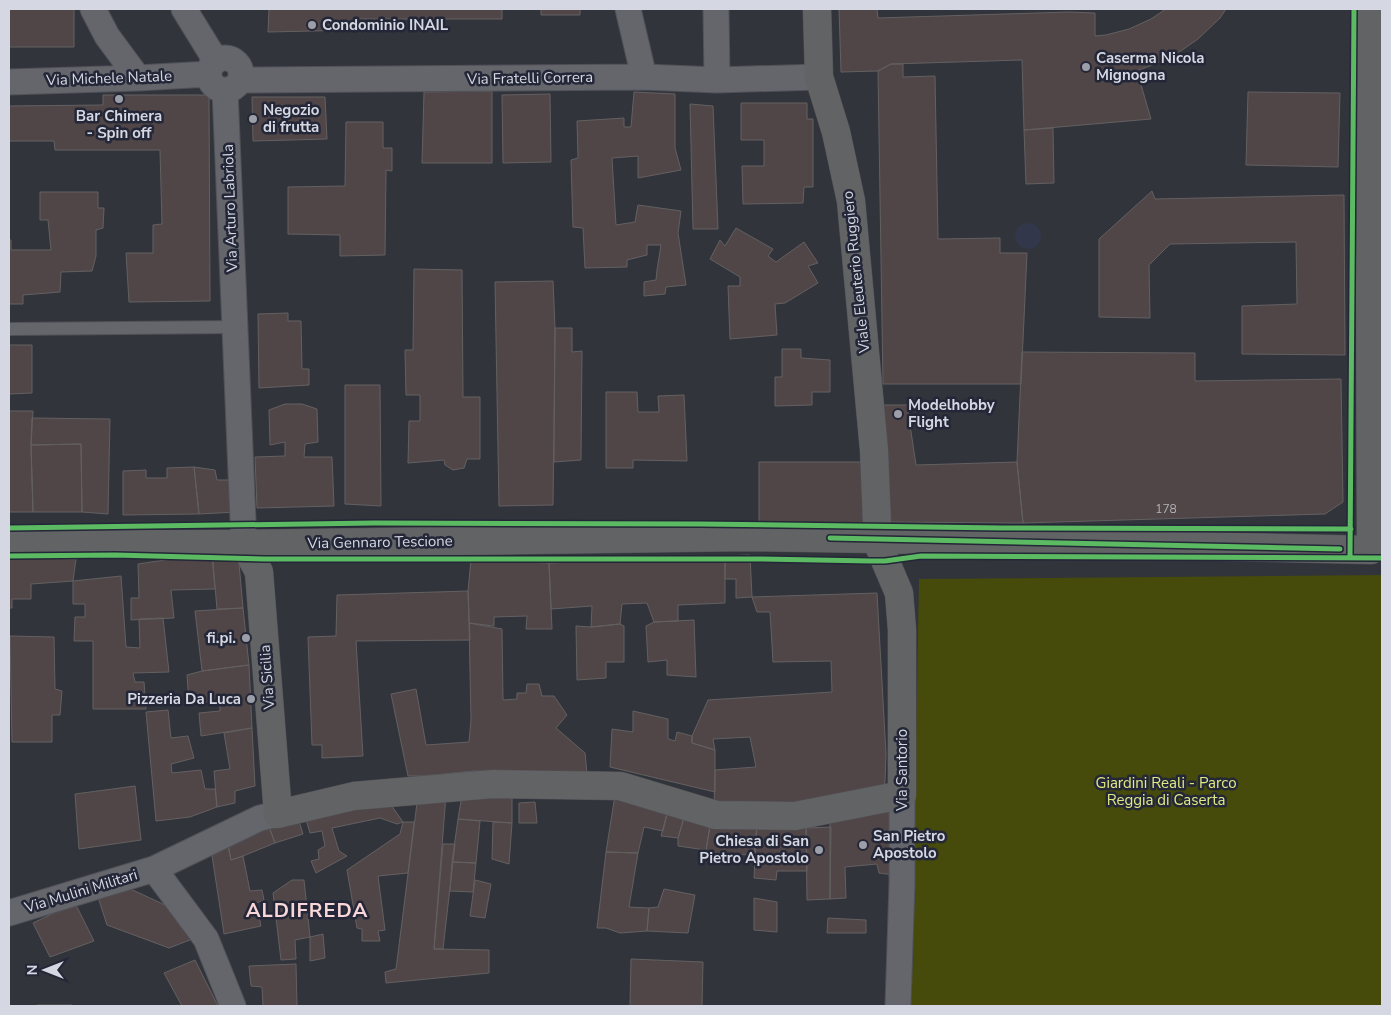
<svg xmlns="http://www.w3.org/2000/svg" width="1391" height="1015" viewBox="0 0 1391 1015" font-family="'Nunito Sans',sans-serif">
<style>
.built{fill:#32374b}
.green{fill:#464a0a}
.building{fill:#514647;stroke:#636062}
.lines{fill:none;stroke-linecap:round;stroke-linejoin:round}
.lane-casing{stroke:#505158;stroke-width:14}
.street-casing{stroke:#505158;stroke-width:27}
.secondary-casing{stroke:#505158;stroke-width:29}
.lane{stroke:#64666c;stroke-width:12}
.street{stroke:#64666c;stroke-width:25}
.secondary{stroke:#626364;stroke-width:28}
.cycleway-casing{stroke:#232737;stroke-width:8}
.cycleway{stroke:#5cba63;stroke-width:5}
.poi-dot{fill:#9c9fa8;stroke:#232737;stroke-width:2}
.labels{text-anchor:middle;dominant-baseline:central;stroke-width:5;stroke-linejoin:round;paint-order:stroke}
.number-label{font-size:12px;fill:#b4b4bb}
.poi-label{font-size:15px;font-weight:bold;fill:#d5d8e2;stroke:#232737;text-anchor:start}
.street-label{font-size:15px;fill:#d5d8e2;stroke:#232737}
.park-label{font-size:15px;fill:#e2ea83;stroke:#232737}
.district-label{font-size:20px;font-weight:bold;letter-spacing:1px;fill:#f9d6d8;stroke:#232737}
</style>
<rect width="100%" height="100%" fill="#32343c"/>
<path class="built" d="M1015 236a13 13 0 1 1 26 0a13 13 0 1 1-26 0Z"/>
<path class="green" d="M 1382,575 L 1382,1006 L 911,1006 L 919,579 Z"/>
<path class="building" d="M 9,9 L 74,9 L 74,47 L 9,47 Z
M 269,9 L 502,9 L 502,19 L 356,19 L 356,30 L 268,32 Z
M 541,9 L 580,9 L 580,15 L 541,15 Z
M 839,9 L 877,9 L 878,18 L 1069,12 L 1095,13 L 1095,36 L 1106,35 L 1129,29 L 1151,19 L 1166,9 L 1226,9 L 1220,18 L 1198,39 L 1172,57 L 1137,71 L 1151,119 L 1024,130 L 1022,60 L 891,64 L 878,71 L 841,72 Z
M 891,64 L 903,64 L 903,77 L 935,76 L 938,239 L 1000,238 L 1000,253 L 1027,253 L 1021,384 L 883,384 L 878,71 Z
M 492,91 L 492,163 L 422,163 L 424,92 Z
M 634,92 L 675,94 L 675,148 L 681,170 L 638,178 L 638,156 L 612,158 L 616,225 L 635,222 L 638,205 L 681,211 L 678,233 L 686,285 L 666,287 L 665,294 L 644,296 L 644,282 L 656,280 L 657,270 L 661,245 L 647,245 L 647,255 L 627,260 L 627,267 L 585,268 L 583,228 L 573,227 L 571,160 L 578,158 L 577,121 L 624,118 L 624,127 L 631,127 Z
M 1248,92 L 1340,93 L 1338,167 L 1246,165 Z
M 550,94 L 551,162 L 503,163 L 502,95 Z
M 103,95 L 209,95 L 210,301 L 129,302 L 126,253 L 153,253 L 153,225 L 162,224 L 160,150 L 55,150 L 54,141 L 9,141 L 9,158 L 9,106 L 103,105 Z
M 252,97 L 325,97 L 327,139 L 253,141 Z
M 741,103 L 807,103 L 807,119 L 813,119 L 813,187 L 804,187 L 803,203 L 743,204 L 742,166 L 764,166 L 764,140 L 741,140 Z
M 690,104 L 713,106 L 718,229 L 693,229 Z
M 346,122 L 383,122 L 383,148 L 392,148 L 392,171 L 386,170 L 385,255 L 340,256 L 340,235 L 288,234 L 288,187 L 345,186 Z
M 1053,128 L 1054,183 L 1026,184 L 1024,130 Z
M 1152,191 L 1155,199 L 1344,195 L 1345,355 L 1242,354 L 1242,306 L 1297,304 L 1296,242 L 1170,244 L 1149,265 L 1150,318 L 1099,317 L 1099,239 Z
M 40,192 L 98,192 L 98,208 L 104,208 L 103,228 L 96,230 L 96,256 L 92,271 L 61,272 L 60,292 L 23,295 L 23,304 L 9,304 L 9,240 L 11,240 L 11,250 L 51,250 L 48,220 L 40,220 Z
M 736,228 L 773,249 L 768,256 L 776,262 L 804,242 L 818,263 L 808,266 L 818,283 L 785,303 L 775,304 L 777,335 L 730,339 L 728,286 L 740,286 L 740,277 L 710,259 L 720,240 L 725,246 Z
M 414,269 L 462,270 L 463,397 L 480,397 L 480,459 L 467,459 L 464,468 L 453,470 L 445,465 L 444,460 L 408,463 L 409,421 L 420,421 L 420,395 L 406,395 L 405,350 L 413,350 Z
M 553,281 L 555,328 L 553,505 L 499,506 L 495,282 Z
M 288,313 L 288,321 L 301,321 L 302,369 L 309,369 L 309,385 L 259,388 L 258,314 Z
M 555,328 L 572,328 L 572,352 L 582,351 L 581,460 L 554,462 Z
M 9,345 L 32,345 L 32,393 L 9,394 Z
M 782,349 L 801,349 L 801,358 L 830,360 L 830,392 L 812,392 L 812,405 L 775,406 L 775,377 L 782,377 Z
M 1022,352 L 1195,353 L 1195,381 L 1341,379 L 1343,502 L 1325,514 L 1023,523 L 1017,462 Z
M 345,385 L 380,385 L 381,506 L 345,504 Z
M 606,392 L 637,392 L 638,412 L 659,412 L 658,396 L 684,395 L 687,461 L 633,460 L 633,468 L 606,468 Z
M 285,404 L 302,404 L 317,409 L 318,442 L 305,444 L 304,457 L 332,457 L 334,506 L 257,508 L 255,457 L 285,456 L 285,442 L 270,445 L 269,410 Z
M 883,405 L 907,405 L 916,465 L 1017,462 L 1023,523 L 889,522 Z
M 9,411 L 33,411 L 31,445 L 33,512 L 9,512 Z
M 32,418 L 110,419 L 108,514 L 82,512 L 81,444 L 31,445 Z
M 81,444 L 82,512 L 33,512 L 31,445 Z
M 759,462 L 865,462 L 869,524 L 759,523 Z
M 194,467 L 199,514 L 123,515 L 123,471 L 146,470 L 146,478 L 167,478 L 167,468 Z
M 194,467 L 215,470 L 217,480 L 233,480 L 237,512 L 199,514 Z
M 238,552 L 243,608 L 217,609 L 212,553 Z
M 212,553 L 215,589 L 171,590 L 174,618 L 131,620 L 131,598 L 139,598 L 138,564 Z
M 750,555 L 752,597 L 736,598 L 736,579 L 725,579 L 725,556 Z
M 725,556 L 725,603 L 678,605 L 678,621 L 654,622 L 647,603 L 622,604 L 620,624 L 591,627 L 592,606 L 551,609 L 549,563 Z
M 9,558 L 76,559 L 73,581 L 31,584 L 31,599 L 12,599 L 12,608 L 9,608 Z
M 471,560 L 549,563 L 552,629 L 526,629 L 527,616 L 494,617 L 494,626 L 469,623 L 468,591 Z
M 121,576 L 126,647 L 140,648 L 139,619 L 163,618 L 169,672 L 133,673 L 135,682 L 144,682 L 146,709 L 93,709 L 93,641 L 74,641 L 75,617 L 85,617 L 85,604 L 73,604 L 73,581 Z
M 468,591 L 470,640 L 356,641 L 363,756 L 322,758 L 322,745 L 312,745 L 308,637 L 336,636 L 337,595 Z
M 877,593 L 886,754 L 885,782 L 880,794 L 736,811 L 714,808 L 715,770 L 756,767 L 750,737 L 713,739 L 715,750 L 692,743 L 692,736 L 708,700 L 832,692 L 831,661 L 773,662 L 770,612 L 757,612 L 752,597 Z
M 243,608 L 249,665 L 202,671 L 195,611 Z
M 694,620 L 696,677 L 667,675 L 667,660 L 648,662 L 646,626 L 654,622 Z
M 469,623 L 502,629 L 503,700 L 517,699 L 517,693 L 526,693 L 527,684 L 539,684 L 542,696 L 554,696 L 567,715 L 556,728 L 585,753 L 587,773 L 474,771 L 424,776 L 408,776 L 391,694 L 416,689 L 426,745 L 469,742 L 471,720 Z
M 620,624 L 624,626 L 624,662 L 606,662 L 606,678 L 577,680 L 576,626 L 591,627 Z
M 10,636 L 54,637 L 55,689 L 62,691 L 60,715 L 52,715 L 52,742 L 12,742 Z
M 249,665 L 252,728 L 201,736 L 199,713 L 220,711 L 220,701 L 189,703 L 187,675 L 202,671 Z
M 168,710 L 171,738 L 188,736 L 194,758 L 171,764 L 172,773 L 201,770 L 205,789 L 215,789 L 217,807 L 190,817 L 156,821 L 146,712 Z
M 633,711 L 668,719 L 668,739 L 675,741 L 677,732 L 692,736 L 692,743 L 715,750 L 715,792 L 610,767 L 612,729 L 633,732 Z
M 252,728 L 255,786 L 235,791 L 235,803 L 217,807 L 214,771 L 230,769 L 224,733 Z
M 135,786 L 141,840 L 79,849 L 75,794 Z
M 418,795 L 446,795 L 434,949 L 489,950 L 489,973 L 386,983 L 385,972 L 396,969 Z
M 462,795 L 512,796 L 512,823 L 458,819 Z
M 615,795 L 668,810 L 663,831 L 644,827 L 638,853 L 606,852 Z
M 389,802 L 403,822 L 397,824 L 380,818 L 332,828 L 339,851 L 347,856 L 316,873 L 311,861 L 319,859 L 318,850 L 325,846 L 322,831 L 310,833 L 304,813 Z
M 535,802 L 537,823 L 519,823 L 519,803 Z
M 668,810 L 684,818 L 678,838 L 661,836 Z
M 894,811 L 894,875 L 879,873 L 877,864 L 845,867 L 846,898 L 830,899 L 830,818 Z
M 297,815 L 303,834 L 275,843 L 268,824 Z
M 684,818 L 711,820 L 706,850 L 678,846 L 678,838 Z
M 458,819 L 480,821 L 476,863 L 452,862 Z
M 711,820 L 757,825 L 754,855 L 722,854 L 706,850 Z
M 403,822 L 414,822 L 408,873 L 378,876 L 385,930 L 378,931 L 380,941 L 362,941 L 362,929 L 357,928 L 347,870 L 400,834 Z
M 493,822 L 512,823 L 509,864 L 492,859 Z
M 806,822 L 807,871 L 777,871 L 776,880 L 754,878 L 757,825 Z
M 268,824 L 275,843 L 243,856 L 231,860 L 227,840 Z
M 831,827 L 830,899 L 807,900 L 806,828 Z
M 227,840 L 231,860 L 243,856 L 250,891 L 262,890 L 264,900 L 256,903 L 261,926 L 224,934 L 211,849 Z
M 443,844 L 455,844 L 443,949 L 434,949 Z
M 606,852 L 638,853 L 629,907 L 649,908 L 647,931 L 620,933 L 606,928 L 597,928 Z
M 452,862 L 476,863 L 473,892 L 450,891 Z
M 292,880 L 304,880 L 310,937 L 295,940 L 296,959 L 281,960 L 273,893 Z
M 475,880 L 491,884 L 485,918 L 470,916 Z
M 124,886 L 178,911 L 195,938 L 169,948 L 107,925 L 98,897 Z
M 664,889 L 695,895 L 688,933 L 647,931 L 649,908 L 658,907 Z
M 754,898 L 777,902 L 777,932 L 754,930 Z
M 75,903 L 94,941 L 50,957 L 33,923 Z
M 828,918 L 866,920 L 866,933 L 827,933 Z
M 323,934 L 325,958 L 310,961 L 310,937 Z
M 631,959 L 703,962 L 702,1006 L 630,1006 Z
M 195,960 L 218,1006 L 182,1006 L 164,973 Z
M 296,964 L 297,1006 L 263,1006 L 262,987 L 251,986 L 249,966 Z
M 37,1005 L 72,1005 L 72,1006 L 37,1006 Z"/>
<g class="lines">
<g class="lane-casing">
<path id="lane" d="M 9,329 L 235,327"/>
</g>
<g class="street-casing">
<path id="street" d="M 93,9 L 107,36 L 138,78
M 184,9 L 216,61
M 628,9 L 644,77
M 716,9 L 717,80
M209 74a16 16 0 1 1 32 0a16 16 0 1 1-32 0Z
M 240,80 L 644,77 L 717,80 L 819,77
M 9,82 L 138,78 L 209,74
M 225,90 L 244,544
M 154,869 L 206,939 L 233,1006
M 9,913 L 154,869 L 260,818 L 278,814
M 898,1006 L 902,883 L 902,795"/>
</g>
<g class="secondary-casing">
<path id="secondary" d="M 9,544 L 244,544 L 750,537 L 876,539 L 1371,550 L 1369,9
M 244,544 L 259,572 L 278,814 L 354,796 L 493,784 L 620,786 L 716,815 L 795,816 L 902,795 L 902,630 L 899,593 L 876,539 L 877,524 L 874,450 L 851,201 L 836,132 L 819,77 L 817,9"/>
</g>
<use href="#lane" class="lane"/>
<use href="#street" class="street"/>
<use href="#secondary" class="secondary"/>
<g class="cycleway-casing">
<path id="cycleway" d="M 9,528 L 374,523 L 700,524 L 1002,528 L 1351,529
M 830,538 L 1340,549
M 9,556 L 115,555 L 265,559 L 758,559 L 871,561 L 885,561 L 921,556 L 1382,558
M 1350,558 L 1354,9"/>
</g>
<use href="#cycleway" class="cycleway"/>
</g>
<g class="poi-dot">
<circle cx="312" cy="25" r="5"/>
<circle cx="1086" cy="67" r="5"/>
<circle cx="119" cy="99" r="5"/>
<circle cx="253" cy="119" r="5"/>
<circle cx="898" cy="414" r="5"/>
<circle cx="246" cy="638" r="5"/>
<circle cx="251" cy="699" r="5"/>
<circle cx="863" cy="845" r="5"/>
<circle cx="819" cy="850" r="5"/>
</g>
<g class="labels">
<g class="number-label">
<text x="1166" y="509">178</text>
</g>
<g class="poi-label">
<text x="322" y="25">Condominio INAIL</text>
<text x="1096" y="58">Caserma Nicola<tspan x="1096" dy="17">Mignogna</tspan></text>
<text x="263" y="110">Negozio<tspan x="263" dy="17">di frutta</tspan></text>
<text x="119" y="116" text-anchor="middle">Bar Chimera<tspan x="119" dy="17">- Spin off</tspan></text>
<text x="908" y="405">Modelhobby<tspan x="908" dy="17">Flight</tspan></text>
<text x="236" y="638" text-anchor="end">fi.pi.</text>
<text x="241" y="699" text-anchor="end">Pizzeria Da Luca</text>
<text x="873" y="836">San Pietro<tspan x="873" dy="17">Apostolo</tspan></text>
<text x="809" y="841" text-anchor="end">Chiesa di San<tspan x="809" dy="17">Pietro Apostolo</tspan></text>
</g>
<g class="street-label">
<text transform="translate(109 78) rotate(-2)">Via Michele Natale</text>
<text transform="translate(530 78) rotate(-1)">Via Fratelli Correra</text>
<text transform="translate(230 208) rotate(-92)">Via Arturo Labriola</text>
<text transform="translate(856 272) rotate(-96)">Viale Eleuterio Ruggiero</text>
<text transform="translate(380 542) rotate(-1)">Via Gennaro Tescione</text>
<text transform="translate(267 677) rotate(-94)">Via Sicilia</text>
<text transform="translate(902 770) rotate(-90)">Via Santorio</text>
<text transform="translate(81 891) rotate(-17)">Via Mulini Militari</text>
</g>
<g class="park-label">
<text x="1166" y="783">Giardini Reali - Parco<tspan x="1166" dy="17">Reggia di Caserta</tspan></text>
</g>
<g class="district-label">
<text x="307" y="910">ALDIFREDA</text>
</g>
</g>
<rect width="1391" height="1015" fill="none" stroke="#d5d8e2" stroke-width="20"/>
<g transform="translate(45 970) rotate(270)" stroke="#232737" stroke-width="4" paint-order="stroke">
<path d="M0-4L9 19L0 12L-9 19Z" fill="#d5d8e2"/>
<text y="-8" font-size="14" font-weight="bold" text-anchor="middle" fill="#d5d8e2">N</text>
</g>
</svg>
